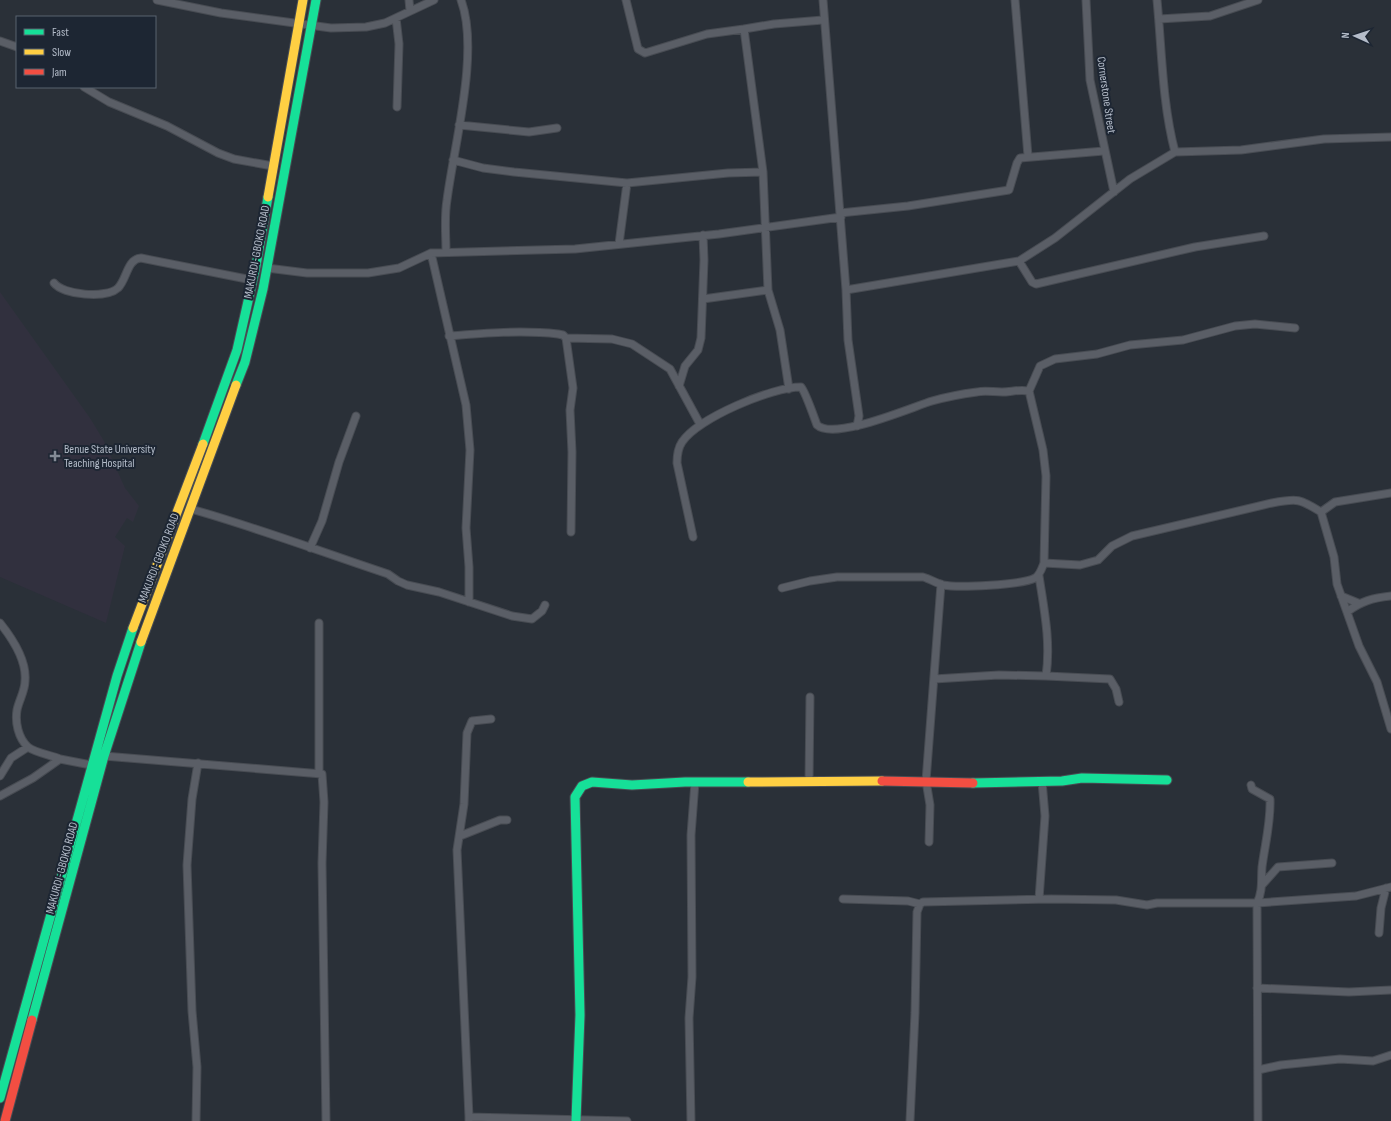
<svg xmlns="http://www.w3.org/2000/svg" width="1391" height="1121" viewBox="0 0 1391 1121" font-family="'Sofia Sans Condensed',sans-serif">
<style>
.medical{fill:#31303e}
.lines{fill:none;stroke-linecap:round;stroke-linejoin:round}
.street-casing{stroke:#484c53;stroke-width:9}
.fast-casing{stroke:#484c53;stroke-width:11}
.slow-casing{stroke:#484c53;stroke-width:11}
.jam-casing{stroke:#484c53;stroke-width:11}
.street{stroke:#5a5e66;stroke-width:7}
.fast{stroke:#16e098;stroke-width:9}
.slow{stroke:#ffcf43;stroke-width:9}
.jam{stroke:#f24e42;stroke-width:9}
.poi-dot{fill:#848b96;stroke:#1d2633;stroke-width:1.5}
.labels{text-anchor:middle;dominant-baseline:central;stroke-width:4;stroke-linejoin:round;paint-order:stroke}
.street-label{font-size:12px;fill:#b4bcc9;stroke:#1d2633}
.poi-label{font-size:12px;fill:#b4bcc9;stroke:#1d2633;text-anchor:start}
</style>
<rect width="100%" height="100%" fill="#2a3038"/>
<path class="medical" d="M 0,292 L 90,418 L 104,441 L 125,488 L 139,506 L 133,522 L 127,518 L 115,537 L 125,546 L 106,623 L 0,577 Z"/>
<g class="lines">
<g class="street-casing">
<path id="street" d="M 157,0 L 221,13 L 331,28 L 366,27 L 385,23 L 434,0
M 409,0 L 410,11
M 626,0 L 638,49 L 645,53 L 707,34 L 744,29
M 823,0 L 846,290 L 848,340 L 859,416 L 857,426
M 1015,0 L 1028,156
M 1086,0 L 1090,80 L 1114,192
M 396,18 L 399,44 L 397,107
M 1159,19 L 1210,16 L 1258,0
M 0,41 L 17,47
M 84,87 L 109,102 L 167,126 L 218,153 L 234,159 L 273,166
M 459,125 L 529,132 L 557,128
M 1175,152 L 1241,150 L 1324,139 L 1391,137
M 453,160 L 483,168 L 514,172 L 627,183 L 728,173 L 763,172 L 768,290 L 780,330 L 789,389
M 763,172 L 744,29 L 774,24 L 823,20
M 840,213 L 908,206 L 1009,190 L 1017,163 L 1020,158 L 1104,151
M 619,244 L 627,183
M 446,252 C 446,235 444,217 447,200 C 454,145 480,51 461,0
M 431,253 L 466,405 L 470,450 L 466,528 L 469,567 L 469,602
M 1019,261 L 1032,282 L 1036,284 L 1195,247 L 1264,236
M 267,268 L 307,273 L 368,273 L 399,268 L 431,253 L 575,249 L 719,234 L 841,217
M 54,283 C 63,295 106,299 118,288 C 127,279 127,259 141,258 L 252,280
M 846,290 L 1019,261 L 1055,238 L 1130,179 L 1175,152 C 1162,102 1162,51 1157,0
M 703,299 L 768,290
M 449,336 C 485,333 522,330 558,334 L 563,335 L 566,338 L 573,388 L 570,410 L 572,452 L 571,532
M 566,338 L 612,339 L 632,344 L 670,369 L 700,424
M 679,386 L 685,366 L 698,350 L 701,338 L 704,260 L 703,235
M 191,509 C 258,528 322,552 388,574 L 398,581 L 407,585 L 439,592 L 512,616 L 532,619 L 542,611 L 545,605
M 1321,512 L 1335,502 L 1391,493
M 693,537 L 677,463 C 677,456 678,448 682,442 C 698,418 772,387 801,387 C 805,391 814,417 817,425 C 834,441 912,407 932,401 C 946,397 962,394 977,392 C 985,390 993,392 1002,392 C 1011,392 1019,389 1029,391
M 310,548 L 322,521 L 339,462 L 356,416
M 1044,563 L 1080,565 L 1098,560 L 1112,546 L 1132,536 L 1272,503 C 1298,498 1300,499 1321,512 L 1334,557 L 1337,584 L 1359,646 L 1377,682 L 1391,729
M 782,588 L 810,581 L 837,577 L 923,577 C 930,579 936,583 943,585 C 958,588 1022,585 1035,578 C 1040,575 1042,568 1044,563 L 1046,476 L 1043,450 L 1029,391 L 1040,366 L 1055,359 L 1097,354 L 1130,345 L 1183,340 L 1235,326 L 1255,324 L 1295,328
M 1341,596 L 1358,603
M 1347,612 C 1361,601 1373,598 1391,596
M 0,623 C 12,638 27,660 25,681 C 25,691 19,700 17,710 C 15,722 18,738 28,747 C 36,753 51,755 60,759
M 1046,676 L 1110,679 L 1116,689 L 1119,702
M 934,679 L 999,675 L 1046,676 C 1051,642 1044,609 1039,576
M 104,756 L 322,774 L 324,802 L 322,863 L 326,1121
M 319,773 L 319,623
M 0,776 L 11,758 L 28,747
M 809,782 L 810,697
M 1251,785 L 1252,789 L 1270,799 C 1271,822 1265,844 1262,867 C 1261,880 1263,891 1257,903 L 1258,1121
M 0,796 L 33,778 L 60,759 L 91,765
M 460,836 L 500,820 L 507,820
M 929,842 L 930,805 L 926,781 L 941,584
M 1262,885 L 1278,867 L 1332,863
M 843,899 L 908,901 L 920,904
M 1039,899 L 1045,816 L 1042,781
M 1379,933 L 1381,908 L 1386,888
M 1257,988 L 1349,992 L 1391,990
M 1258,1070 L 1281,1065 L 1340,1059 L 1373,1061 L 1391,1055
M 469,1117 L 457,850 L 464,804 L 467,733 L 472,721 L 491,719
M 469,1120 L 469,1117 L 627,1121
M 196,1121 L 197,1067 L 192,1011 L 187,865 L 192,799 L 198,763
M 691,1121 L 689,1018 L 692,977 L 691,835 L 695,782
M 910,1121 L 915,1013 L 917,912 L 920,904 L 923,902 L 1051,899 L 1116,900 L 1147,905 L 1157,903 L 1257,903 L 1356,896 L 1391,887"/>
</g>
<g class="fast-casing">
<path id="fast" d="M 236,385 L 245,362 L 263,289 L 316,0
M 203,444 L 237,350 L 256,266 L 268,197
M 973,783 L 1062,781 L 1082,778 L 1167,780
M 32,1020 L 104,756 L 141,642
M 0,1098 L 117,676 L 133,628
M 576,1120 L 580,1015 L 575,797 L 582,786 L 592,782 L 632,785 L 685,782 L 748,782"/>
</g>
<g class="slow-casing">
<path id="slow" d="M 268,197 L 303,0
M 133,628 L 203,444
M 141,642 L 236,385
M 748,782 L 882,781"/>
</g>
<g class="jam-casing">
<path id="jam" d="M 882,781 L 973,783
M 5,1121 L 32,1020"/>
</g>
<use href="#street" class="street"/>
<use href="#fast" class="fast"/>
<use href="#slow" class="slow"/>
<use href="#jam" class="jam"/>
</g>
<path class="poi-dot" d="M53 450h4v4h4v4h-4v4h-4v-4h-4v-4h4z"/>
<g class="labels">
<g class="street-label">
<text transform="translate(1106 95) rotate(82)">Cornerstone Street</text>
<text transform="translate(257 252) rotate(-79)">MAKURDI-GBOKO ROAD</text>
<text transform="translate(159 558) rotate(-69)">MAKURDI-GBOKO ROAD</text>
<text transform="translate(62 868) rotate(-75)">MAKURDI-GBOKO ROAD</text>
</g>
<g class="poi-label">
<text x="64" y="449">Benue State University<tspan x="64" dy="14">Teaching Hospital</tspan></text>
</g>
</g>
<rect x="16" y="16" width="140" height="72" fill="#1d2633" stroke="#59626f"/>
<rect x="24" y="29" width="20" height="6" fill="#16e098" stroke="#59626f"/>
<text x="52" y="36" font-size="12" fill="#b4bcc9">Fast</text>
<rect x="24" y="49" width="20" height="6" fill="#ffcf43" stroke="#59626f"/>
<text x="52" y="56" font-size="12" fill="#b4bcc9">Slow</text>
<rect x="24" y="69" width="20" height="6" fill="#f24e42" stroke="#59626f"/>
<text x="52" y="76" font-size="12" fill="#b4bcc9">Jam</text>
<g transform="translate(1355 36) rotate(273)" stroke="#1d2633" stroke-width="3" paint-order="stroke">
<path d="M0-3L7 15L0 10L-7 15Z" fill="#b4bcc9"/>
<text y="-6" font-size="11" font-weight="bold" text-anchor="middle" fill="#b4bcc9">N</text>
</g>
</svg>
